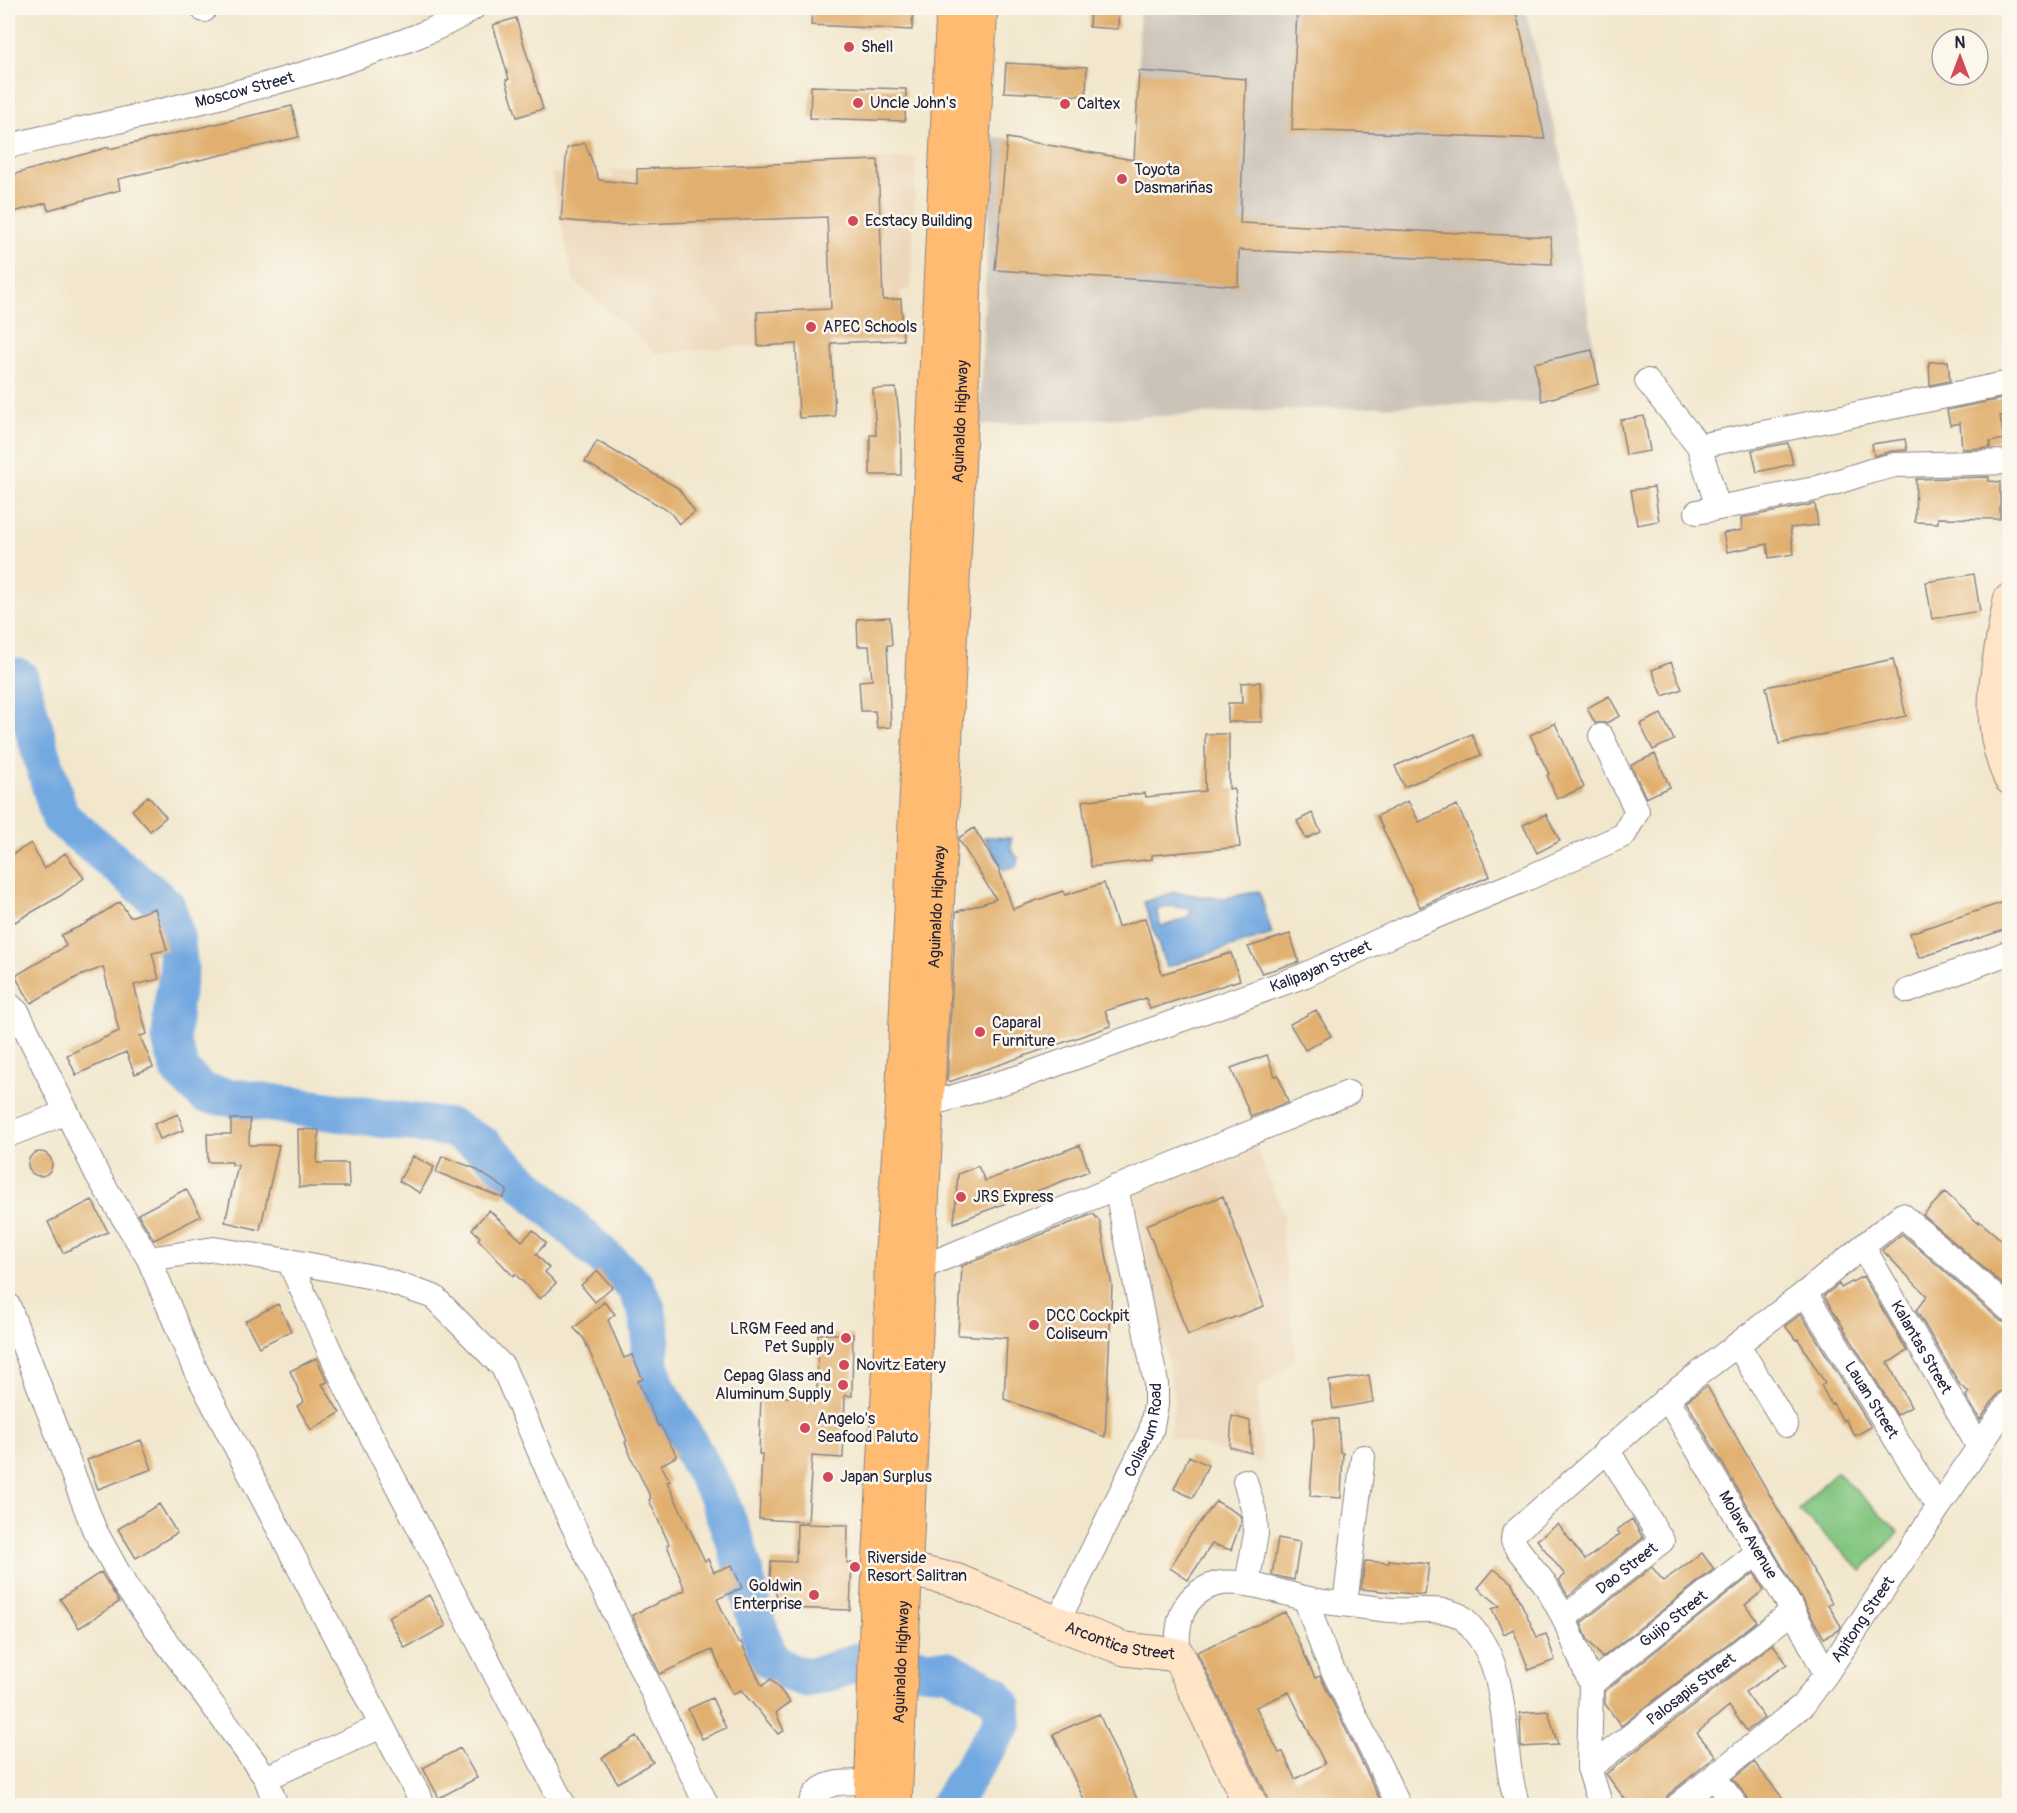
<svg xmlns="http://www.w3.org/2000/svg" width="2017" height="1813" viewBox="0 0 2017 1813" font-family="Pangolin,sans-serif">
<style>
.built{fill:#ecd7ba}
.industrial{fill:#cbc2b8}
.green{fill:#82c680;stroke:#52745e;stroke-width:1.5}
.water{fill:#73a9e1;stroke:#4a668e;stroke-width:1.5;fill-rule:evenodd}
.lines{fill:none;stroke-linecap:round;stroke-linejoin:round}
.river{stroke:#73a9e1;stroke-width:39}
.building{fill:#e1b070;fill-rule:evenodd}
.street-casing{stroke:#8a8484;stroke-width:26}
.secondary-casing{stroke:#8a8484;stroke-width:35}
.highway-casing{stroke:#8a8484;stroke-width:35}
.street{stroke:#fff;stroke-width:24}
.secondary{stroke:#ffe4c6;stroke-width:33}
.highway{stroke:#ffbb71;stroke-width:33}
.poi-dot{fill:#d1495b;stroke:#fbf7ec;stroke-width:2}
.labels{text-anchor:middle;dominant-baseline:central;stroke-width:5;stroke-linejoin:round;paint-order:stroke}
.poi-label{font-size:16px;fill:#22223b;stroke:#fbf7ec;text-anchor:start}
.street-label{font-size:16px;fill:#22223b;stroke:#fbf7ec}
</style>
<rect width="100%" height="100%" fill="#fbf7ec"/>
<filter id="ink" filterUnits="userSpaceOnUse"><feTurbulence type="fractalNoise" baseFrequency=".0167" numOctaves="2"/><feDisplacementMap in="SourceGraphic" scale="12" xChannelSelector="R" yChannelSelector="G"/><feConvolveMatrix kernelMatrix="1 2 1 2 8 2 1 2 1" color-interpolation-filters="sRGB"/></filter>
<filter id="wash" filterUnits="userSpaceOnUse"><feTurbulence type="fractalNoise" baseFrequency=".008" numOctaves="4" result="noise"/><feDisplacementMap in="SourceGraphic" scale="24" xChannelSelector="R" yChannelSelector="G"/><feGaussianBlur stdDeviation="1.35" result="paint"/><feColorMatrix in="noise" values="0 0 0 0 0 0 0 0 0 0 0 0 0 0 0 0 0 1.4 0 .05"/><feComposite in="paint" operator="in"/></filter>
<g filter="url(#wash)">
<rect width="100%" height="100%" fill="#f2e7cd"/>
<path class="built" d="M 916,158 L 911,289 L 901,290 L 901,299 L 864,301 L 865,342 L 758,346 L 655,353 L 573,280 L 551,173 L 615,179 L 610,170 Z
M 1255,1145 L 1285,1217 L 1281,1229 L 1296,1359 L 1258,1390 L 1262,1463 L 1168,1436 L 1175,1402 L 1135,1193 Z"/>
<path class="industrial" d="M 1139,8 L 1381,8 L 1526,13 L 1560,151 L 1601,386 L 1542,402 L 1304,409 L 979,425 L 992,137 L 1007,138 L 1134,160 L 1139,71 Z"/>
<path class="green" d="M 1836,1471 L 1899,1532 L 1862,1571 L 1799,1510 Z"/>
<path class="water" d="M 984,837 L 1011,838 L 1011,850 L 1018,858 L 1016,866 L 1004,871 Z
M 1259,891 L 1272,934 L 1166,967 L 1144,902 L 1174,892 L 1206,897 L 1227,898 ZM 1172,906 L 1193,910 L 1187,918 L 1161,927 L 1156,910 Z"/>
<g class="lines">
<path class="river" d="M 8,676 L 19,678 L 60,817 L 166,906 L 175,936 L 179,970 L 173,1004 L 171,1040 L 181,1072 L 205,1094 L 451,1128 L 484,1146 L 635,1286 L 646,1308 L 651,1334 L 649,1360 L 656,1386 L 717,1494 L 737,1547 L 760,1634 L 770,1659 L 789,1672 L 807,1678 L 830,1672 L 857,1662
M 910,1667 L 948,1670 L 994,1694 L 1002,1706 L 1003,1722 L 948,1806"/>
</g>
<g id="blocks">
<path class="building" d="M 812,8 L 913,8 L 912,30 L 811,25 Z
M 1090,8 L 1119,8 L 1118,29 L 1089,27 Z
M 1297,8 L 1381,8 L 1516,12 L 1545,139 L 1292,130 Z
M 516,18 L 543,109 L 517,117 L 506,80 L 509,79 L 493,25 Z
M 1006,63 L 1087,67 L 1086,96 L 1004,92 Z
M 1139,71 L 1246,79 L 1240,223 L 1551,237 L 1552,264 L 1239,250 L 1238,286 L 995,270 L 1007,138 L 1134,160 Z
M 811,86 L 906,89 L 905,121 L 810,118 Z
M 292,106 L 299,137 L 118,179 L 120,190 L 48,210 L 46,203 L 14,212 L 8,186 L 8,176 L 109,147 L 109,149 Z
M 585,143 L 599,180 L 637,184 L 637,169 L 878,160 L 883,300 L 901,299 L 903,340 L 831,343 L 835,416 L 799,418 L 796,344 L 758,346 L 757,312 L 831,309 L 827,217 L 616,225 L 561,220 L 567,148 Z
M 1592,350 L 1599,384 L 1542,401 L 1534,363 Z
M 1948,361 L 1950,381 L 1930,385 L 1929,362 Z
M 896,388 L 901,435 L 901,475 L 870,475 L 870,435 L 876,435 L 873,389 Z
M 2001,399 L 2003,416 L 2000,416 L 2004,439 L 1990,442 L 1990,448 L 1962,449 L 1960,423 L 1950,425 L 1947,410 Z
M 1644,416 L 1650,451 L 1626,455 L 1620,420 Z
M 1905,439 L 1907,450 L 1892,451 L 1874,456 L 1872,444 Z
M 597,441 L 678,488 L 695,512 L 679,524 L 670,512 L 585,462 Z
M 1788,443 L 1793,464 L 1757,472 L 1752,450 Z
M 1989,477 L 1989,481 L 2000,482 L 2000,519 L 1938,518 L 1938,523 L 1915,522 L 1916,479 Z
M 1654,487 L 1659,521 L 1637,525 L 1631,490 Z
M 1815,504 L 1818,525 L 1790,528 L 1794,554 L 1769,558 L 1767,544 L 1727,552 L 1723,533 L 1742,530 L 1741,518 Z
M 1974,574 L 1980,611 L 1932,619 L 1926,582 Z
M 890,617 L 892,645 L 887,645 L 891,727 L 877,728 L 875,711 L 861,711 L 859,681 L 872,680 L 869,646 L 858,646 L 857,619 Z
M 1893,659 L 1906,716 L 1779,744 L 1766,687 Z
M 1671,662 L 1682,689 L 1663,696 L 1652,670 Z
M 1260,682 L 1262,722 L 1228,722 L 1228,703 L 1242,703 L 1241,683 Z
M 1609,696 L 1620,716 L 1606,723 L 1595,723 L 1587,708 Z
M 1661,714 L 1674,740 L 1653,750 L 1640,724 Z
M 1555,723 L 1584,787 L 1557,799 L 1547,775 L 1549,774 L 1530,735 Z
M 1205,734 L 1229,734 L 1229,789 L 1234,788 L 1240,847 L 1152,855 L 1152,859 L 1091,867 L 1082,801 L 1145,793 L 1146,797 L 1205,791 Z
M 1472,734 L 1481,755 L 1404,787 L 1395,766 Z
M 1655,754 L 1670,787 L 1646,798 L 1631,765 Z
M 148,796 L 166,817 L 150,831 L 132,810 Z
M 1408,801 L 1419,822 L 1457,805 L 1490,876 L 1420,907 L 1377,816 Z
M 1312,813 L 1321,832 L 1306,839 L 1297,821 Z
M 1546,814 L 1560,841 L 1537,853 L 1523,825 Z
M 974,828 L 999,869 L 1013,909 L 1063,891 L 1065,895 L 1104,883 L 1118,927 L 1145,918 L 1162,974 L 1231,953 L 1240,980 L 1150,1009 L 1146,998 L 1105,1011 L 1111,1026 L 949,1082 L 947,1081 L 956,912 L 996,899 L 959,840 L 960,837 Z
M 31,843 L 44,869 L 65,853 L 84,878 L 60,896 L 15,922 L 8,915 L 8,857 Z
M 2010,900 L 2010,928 L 1919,958 L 1910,933 Z
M 120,902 L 130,917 L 155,908 L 167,950 L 152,953 L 159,979 L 134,985 L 147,1034 L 140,1036 L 153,1067 L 135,1074 L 126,1052 L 76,1075 L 67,1055 L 119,1031 L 103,967 L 77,977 L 31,1003 L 15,976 L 66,946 L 61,935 L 83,925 Z
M 1290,934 L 1299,962 L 1262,973 L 1248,947 Z
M 1316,1010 L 1331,1036 L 1305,1050 L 1290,1024 Z
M 1267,1055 L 1275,1076 L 1278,1075 L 1288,1102 L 1251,1117 L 1231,1068 Z
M 178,1114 L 184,1130 L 160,1139 L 154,1124 Z
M 231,1119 L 250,1119 L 249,1145 L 279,1145 L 260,1230 L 225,1222 L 238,1165 L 232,1165 L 232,1162 L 208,1162 L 207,1134 L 231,1134 Z
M 298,1129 L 319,1130 L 317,1163 L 348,1163 L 349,1187 L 299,1187 Z
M 1080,1145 L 1089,1171 L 954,1223 L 958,1174 L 978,1166 L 985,1181 Z
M28 1164a12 12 0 1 1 24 0a12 12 0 1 1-24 0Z
M 413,1156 L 434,1167 L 420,1193 L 399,1181 Z
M 442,1156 L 474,1168 L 507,1190 L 503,1198 L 436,1172 Z
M 186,1189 L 201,1216 L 154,1240 L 138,1214 Z
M 1945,1192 L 1978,1223 L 1979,1221 L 2010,1247 L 2010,1291 L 1923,1215 Z
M 1223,1196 L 1264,1306 L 1188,1335 L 1146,1225 Z
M 92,1200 L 108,1232 L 63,1253 L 48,1222 Z
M 489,1210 L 522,1241 L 533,1230 L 546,1243 L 536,1254 L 549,1268 L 545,1272 L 556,1283 L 540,1299 L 515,1274 L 513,1276 L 478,1239 L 480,1237 L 472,1229 Z
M 1093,1214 L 1100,1221 L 1112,1286 L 1105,1437 L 1004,1399 L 1007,1338 L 958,1335 L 962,1266 Z
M 1902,1234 L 2001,1321 L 2010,1324 L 2010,1381 L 2005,1388 L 1998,1393 L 1980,1420 L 1966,1396 L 1969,1392 L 1960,1385 L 1916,1310 L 1927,1296 L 1882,1250 Z
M 598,1271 L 612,1287 L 595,1302 L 581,1285 Z
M 1863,1276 L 1907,1351 L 1888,1363 L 1911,1407 L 1897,1415 L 1824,1296 L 1839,1284 L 1841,1288 Z
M 604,1302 L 615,1314 L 608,1320 L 624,1358 L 632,1355 L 643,1379 L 638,1381 L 658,1426 L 660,1425 L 677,1456 L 661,1465 L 670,1481 L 667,1482 L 705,1561 L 708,1559 L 714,1572 L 732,1565 L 742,1588 L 717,1599 L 738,1643 L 741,1642 L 762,1686 L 771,1679 L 790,1702 L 776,1713 L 784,1731 L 778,1734 L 741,1690 L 733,1694 L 712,1650 L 660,1674 L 632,1615 L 685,1590 L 667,1545 L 669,1544 L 649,1500 L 651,1498 L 632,1459 L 625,1442 L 627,1441 L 610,1400 L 584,1339 L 574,1328 Z
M 278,1304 L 291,1331 L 259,1347 L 245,1321 Z
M 1801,1314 L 1871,1427 L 1855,1436 L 1845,1419 L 1843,1421 L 1833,1403 L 1831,1404 L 1821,1385 L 1825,1383 L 1798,1339 L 1796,1340 L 1785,1326 Z
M 818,1334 L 853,1334 L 852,1396 L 845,1395 L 843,1458 L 812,1456 L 808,1522 L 759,1519 L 762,1454 L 759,1454 L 761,1396 L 817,1398 Z
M 316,1358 L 328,1382 L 322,1384 L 340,1413 L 311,1430 L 297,1406 L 304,1402 L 290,1371 Z
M 1369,1375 L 1373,1402 L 1333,1409 L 1329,1381 Z
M 1707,1386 L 1832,1603 L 1828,1605 L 1841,1626 L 1839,1630 L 1824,1638 L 1686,1401 Z
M 1232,1416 L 1250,1421 L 1251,1453 L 1230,1447 Z
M 1313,1419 L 1338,1419 L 1340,1452 L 1343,1453 L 1341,1498 L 1310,1496 L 1314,1443 Z
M 141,1440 L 152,1469 L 98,1489 L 87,1460 Z
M 1189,1456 L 1208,1465 L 1193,1498 L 1174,1489 Z
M 1216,1501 L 1240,1515 L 1241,1522 L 1231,1550 L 1212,1544 L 1188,1580 L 1170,1568 L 1190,1535 Z
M 159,1504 L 177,1533 L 136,1558 L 118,1529 Z
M 1632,1519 L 1643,1538 L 1568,1596 L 1559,1580 L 1565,1575 L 1537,1540 L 1558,1524 L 1585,1560 L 1620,1534 L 1617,1530 Z
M 797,1524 L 848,1525 L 847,1563 L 852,1563 L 850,1610 L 782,1608 L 770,1579 L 771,1561 L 796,1562 Z
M 1278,1538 L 1300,1542 L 1294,1580 L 1272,1575 Z
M 1702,1553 L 1714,1569 L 1602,1658 L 1588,1640 L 1581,1623 L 1652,1567 L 1663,1581 Z
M 1389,1560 L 1429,1564 L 1425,1595 L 1361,1589 L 1365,1561 L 1389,1563 Z
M 1494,1569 L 1512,1583 L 1537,1637 L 1546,1634 L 1555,1660 L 1529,1670 L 1513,1629 L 1504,1634 L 1492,1609 L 1500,1606 L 1478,1588 Z
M 101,1572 L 119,1602 L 79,1628 L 60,1599 Z
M 1754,1573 L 1764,1590 L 1745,1605 L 1757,1621 L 1621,1726 L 1605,1704 L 1605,1691 Z
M 429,1595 L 446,1626 L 405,1648 L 388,1617 Z
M 1285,1612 L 1315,1678 L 1320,1676 L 1383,1806 L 1269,1806 L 1268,1798 L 1197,1652 ZM 1289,1692 L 1325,1764 L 1295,1779 L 1283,1752 L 1279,1753 L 1256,1707 Z
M 1773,1644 L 1787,1664 L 1745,1692 L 1764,1718 L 1747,1731 L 1729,1706 L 1697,1733 L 1716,1756 L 1668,1795 L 1663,1806 L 1630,1806 L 1606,1774 Z
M 712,1698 L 726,1728 L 702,1739 L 688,1709 Z
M 1548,1711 L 1558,1745 L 1521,1747 L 1520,1713 Z
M 1099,1714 L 1140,1806 L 1087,1806 L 1053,1734 Z
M 636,1736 L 653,1762 L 618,1783 L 602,1758 Z
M 460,1748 L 477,1778 L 439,1798 L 423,1768 Z
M 1754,1762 L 1761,1771 L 1789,1806 L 1750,1806 L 1747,1797 L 1733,1779 Z"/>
</g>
</g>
<g filter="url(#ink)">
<use href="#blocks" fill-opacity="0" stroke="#8a8484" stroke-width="1.5"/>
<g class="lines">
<g class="street-casing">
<g id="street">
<path d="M 204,10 L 205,8"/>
<path id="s1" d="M 8,146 C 120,120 233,97 343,62 C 385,48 437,32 473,8"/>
<path d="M 1647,381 L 1699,446 L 1718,508"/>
<path d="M 1699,446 L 2010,383"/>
<path d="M 1697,512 L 1815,489 L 1871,471 L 1895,465 L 2010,462"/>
<path d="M 1908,991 L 2010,952"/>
<path d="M 8,1004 L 18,1013 L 98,1176 L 149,1259 L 194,1367 L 424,1806"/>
<path id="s2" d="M 912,1104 L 937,1102 L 1023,1076 L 1303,976 L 1407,928 L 1519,882 L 1624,835 L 1637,811 L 1601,736"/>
<path d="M 8,1135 L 67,1112"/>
<path id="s3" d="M 1863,1247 L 1979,1447"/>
<path d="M 149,1259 L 214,1249 L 289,1261 L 347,1389 L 564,1806"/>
<path d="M 289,1261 L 378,1278 L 434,1297 L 503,1367 L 558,1494 L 707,1806"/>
<path d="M 904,1264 L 932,1263 L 1348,1093"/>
<path id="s4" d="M 1805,1293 L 1938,1507"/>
<path d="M 8,1305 L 94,1529 L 126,1587 L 266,1778 L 276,1806"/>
<path d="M 1738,1345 L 1786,1425"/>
<path id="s5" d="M 1667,1398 L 1793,1611 L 1826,1674"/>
<path d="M 1245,1481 L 1255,1515 L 1256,1534 L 1247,1584"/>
<path d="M 1306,1600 L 1325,1654 L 1399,1806"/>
<path d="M 1345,1604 L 1363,1457"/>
<path id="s6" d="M 1564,1618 L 1662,1541 L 1607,1449"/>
<path id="s7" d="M 1057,1623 L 1151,1431 L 1156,1405 L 1156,1383 L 1116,1187"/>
<path d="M 1178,1655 C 1176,1624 1180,1597 1213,1585 C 1242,1575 1292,1598 1324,1602 C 1346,1604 1369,1608 1391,1610 C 1413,1612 1444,1605 1463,1618 C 1466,1620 1469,1625 1472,1628 C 1514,1676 1498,1748 1518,1806"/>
<path id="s8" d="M 1591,1684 L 1757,1553"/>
<path id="s9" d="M 1589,1768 L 1793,1611"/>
<path d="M 1714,1777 L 1736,1806"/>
<path d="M 266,1778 L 382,1726"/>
<path d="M 810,1806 C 817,1778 850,1782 872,1783"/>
<path d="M 1601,1806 L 1589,1768 L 1591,1684 L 1564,1618 L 1545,1584 L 1517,1548 L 1513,1541 L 1514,1533 L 1667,1398 L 1805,1293 L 1902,1215 L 2010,1310"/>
<path id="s10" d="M 1677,1806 L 1803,1705 L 1826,1674 L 2010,1401"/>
</g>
</g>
<g class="secondary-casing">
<g id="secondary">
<path d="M 2010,600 C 2003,641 1990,691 1997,733 C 1999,748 2004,764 2010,778"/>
<path id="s11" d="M 905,1569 L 955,1580 L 1057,1623 L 1125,1649 L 1178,1655 L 1251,1806"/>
</g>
</g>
<g class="highway-casing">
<g id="highway">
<path d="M 871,1806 L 876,1626 L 891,1336 L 891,1264 L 902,1104 L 953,8"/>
<path id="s12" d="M 895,1806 L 919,1265 L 945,753 L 962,390 L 965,269 L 981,8"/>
</g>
</g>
<use href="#street" class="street"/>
<use href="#secondary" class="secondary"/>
<use href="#highway" class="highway"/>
</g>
</g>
<g class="poi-dot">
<circle cx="849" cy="47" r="6"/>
<circle cx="858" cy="103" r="6"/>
<circle cx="1065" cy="104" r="6"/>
<circle cx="1122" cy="179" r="6"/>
<circle cx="853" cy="221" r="6"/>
<circle cx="811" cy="327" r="6"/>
<circle cx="980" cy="1032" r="6"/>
<circle cx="961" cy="1197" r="6"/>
<circle cx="1034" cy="1325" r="6"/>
<circle cx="846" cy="1338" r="6"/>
<circle cx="844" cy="1365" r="6"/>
<circle cx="843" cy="1385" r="6"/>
<circle cx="805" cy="1428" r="6"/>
<circle cx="828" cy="1477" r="6"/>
<circle cx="855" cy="1567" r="6"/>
<circle cx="814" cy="1595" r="6"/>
</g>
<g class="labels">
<g class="poi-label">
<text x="861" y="47">Shell</text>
<text x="870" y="103">Uncle John's</text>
<text x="1077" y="104">Caltex</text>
<text x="1134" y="170">Toyota<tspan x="1134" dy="18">Dasmariñas</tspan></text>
<text x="865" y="221">Ecstacy Building</text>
<text x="823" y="327">APEC Schools</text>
<text x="992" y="1023">Caparal<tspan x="992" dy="18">Furniture</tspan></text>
<text x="973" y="1197">JRS Express</text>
<text x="1046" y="1316">DCC Cockpit<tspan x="1046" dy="18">Coliseum</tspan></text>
<text x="834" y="1329" text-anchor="end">LRGM Feed and<tspan x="834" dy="18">Pet Supply</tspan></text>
<text x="856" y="1365">Novitz Eatery</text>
<text x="831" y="1376" text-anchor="end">Cepag Glass and<tspan x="831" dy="18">Aluminum Supply</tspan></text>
<text x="817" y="1419">Angelo's<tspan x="817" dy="18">Seafood Paluto</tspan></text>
<text x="840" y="1477">Japan Surplus</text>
<text x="867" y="1558">Riverside<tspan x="867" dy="18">Resort Salitran</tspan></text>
<text x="802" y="1586" text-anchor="end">Goldwin<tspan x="802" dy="18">Enterprise</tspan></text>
</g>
<g class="street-label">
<text stroke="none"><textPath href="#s1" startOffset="243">Moscow Street</textPath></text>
<text stroke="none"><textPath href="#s12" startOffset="1386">Aguinaldo Highway</textPath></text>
<text stroke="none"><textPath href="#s12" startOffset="900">Aguinaldo Highway</textPath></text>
<text stroke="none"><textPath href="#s2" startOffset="432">Kalipayan Street</textPath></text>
<text stroke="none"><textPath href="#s3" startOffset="116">Kalantas Street</textPath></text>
<text stroke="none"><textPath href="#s4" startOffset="126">Lauan Street</textPath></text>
<text stroke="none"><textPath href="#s7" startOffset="213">Coliseum Road</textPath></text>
<text stroke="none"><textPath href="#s5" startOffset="159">Molave Avenue</textPath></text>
<text stroke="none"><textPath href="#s6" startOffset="80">Dao Street</textPath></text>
<text stroke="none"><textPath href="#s8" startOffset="105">Guijo Street</textPath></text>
<text stroke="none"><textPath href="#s10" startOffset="266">Apitong Street</textPath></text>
<text stroke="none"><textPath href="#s11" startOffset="228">Arcontica Street</textPath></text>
<text stroke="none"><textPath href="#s12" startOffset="144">Aguinaldo Highway</textPath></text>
<text stroke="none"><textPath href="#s9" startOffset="129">Palosapis Street</textPath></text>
</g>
</g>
<rect width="2017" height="1813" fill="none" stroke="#fbf7ec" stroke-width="30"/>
<g transform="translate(1960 57)"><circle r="28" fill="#fbf7ec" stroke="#a4a2a5" stroke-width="1.5"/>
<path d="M0-4.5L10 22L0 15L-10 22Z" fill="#d1495b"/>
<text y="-9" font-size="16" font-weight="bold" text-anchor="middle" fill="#22223b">N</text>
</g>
</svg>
